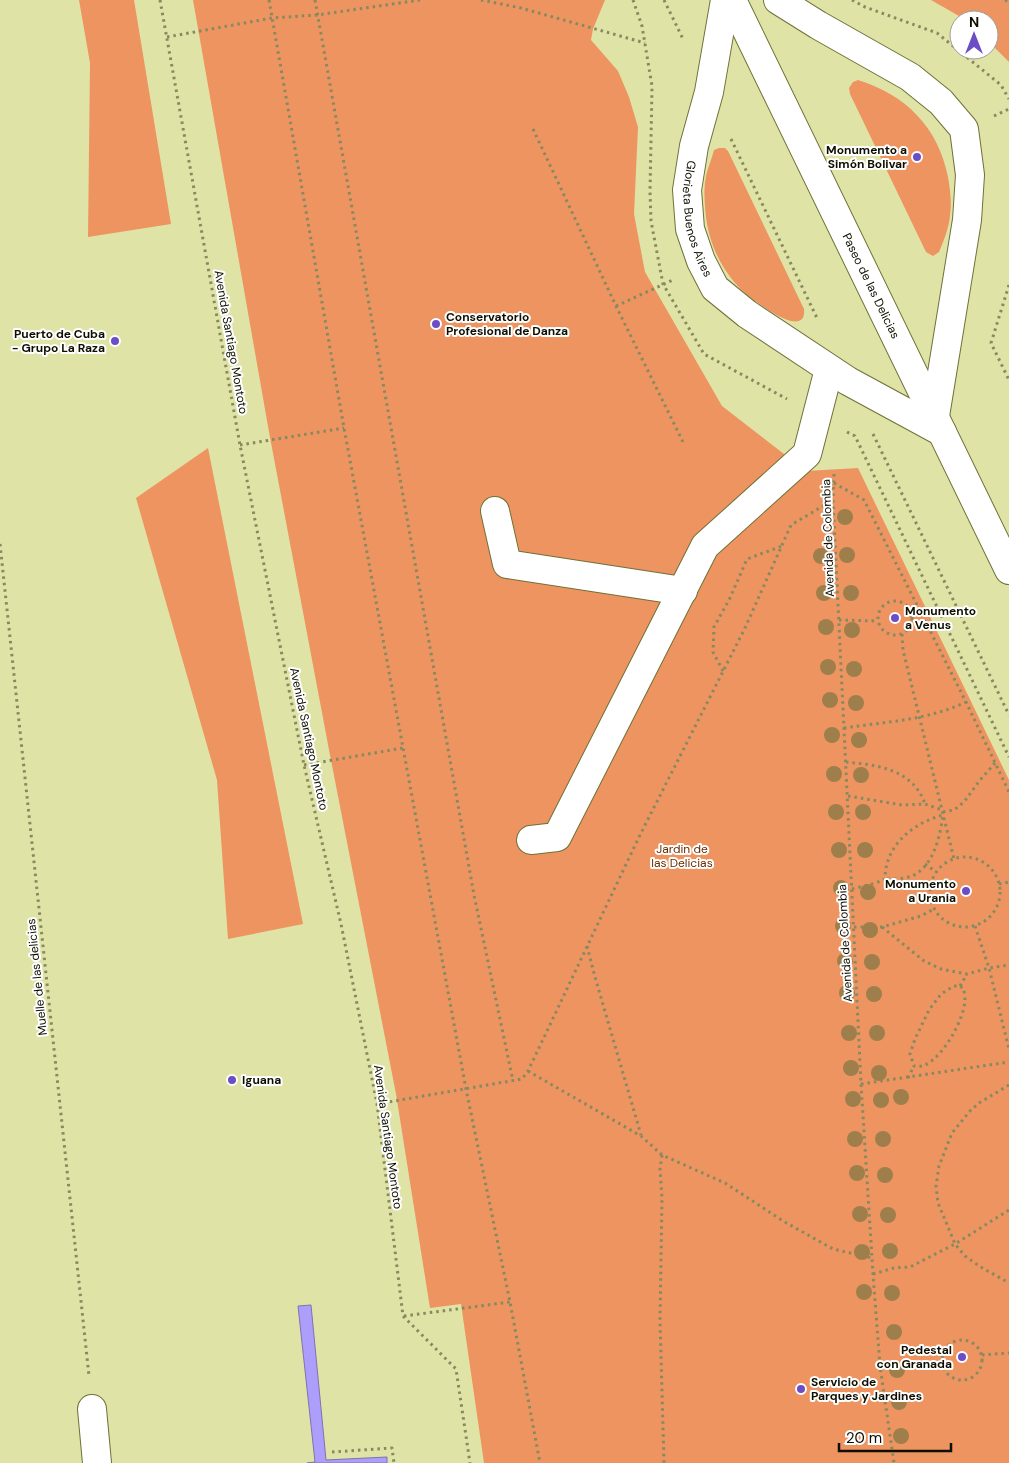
<svg xmlns="http://www.w3.org/2000/svg" width="1009" height="1463" font-family="'DM Sans',sans-serif">
  <style>
    .green { fill: #ee9460 }
    .water { fill: #ad9efc; stroke: #7e73b0 }
    .lines { fill: none; stroke-linecap: round; stroke-linejoin: round }
    .minor-casing { stroke: #6f7138; stroke-width: 30 }
    .major-casing { stroke: #6f7138; stroke-width: 30 }
    .path { stroke: #878960; stroke-width: 3; stroke-dasharray: 2.5 4; stroke-linecap: butt }
    .minor { stroke: #fff; stroke-width: 28 }
    .major { stroke: #fff; stroke-width: 28 }
    .tree { fill: #9e7f4b }
    .poi-dot { fill: #6b4dc6; stroke: #fff; stroke-width: 2 }
    .labels { text-anchor: middle; stroke-width: 4; stroke-linejoin: round; paint-order: stroke }
    .poi-label { font-size: 12px; font-weight: bold; fill: #0f0f00; stroke: #fff; text-anchor: end }
    .street-label { font-size: 12px; fill: #0f0f00; stroke: #fff }
    .park-label { font-size: 12px; fill: #682e01; stroke: #fff }
  </style>
  <rect width="100%" height="100%" fill="#e0e3a6"/>
  <g class="green">
    <polygon points="79,0 134,0 171,224 88,237 90,63"/>
    <polygon points="193,0 605,0 593,29 591,40 618,71 629,97 638,127 634,214 645,272 722,406 806,471 858,468 1009,780 1009,1463 484,1463 461,1304 430,1308 396,1094 330,755 269,432"/>
    <polygon points="931,0 1009,0 1009,62 989,42 989,20 966,20"/>
    <path d="M858,80C906,95 938,127 948,177C950,189 952,203 950,215C949,228 944,240 939,252L933,256L926,252L850,94L849,88L853,82Z"/>
    <path d="M719,148H725L728,151L804,309C805,319 801,323 791,321C780,318 770,311 761,305C726,283 707,246 705,206C704,195 704,183 707,172C709,165 712,158 714,150Z"/>
    <polygon points="208,448 303,924 228,939 217,780 136,498"/>
  </g>
  <polygon class="water" points="311,1305 326,1460 387,1457 387,1463 307,1463 315,1462 298,1306"/>
  <g class="lines">
    <defs>
      <g id="minor">
        <path id="s1" d="M725,0L709,92L694,146L687,190L690,229L701,261L715,288L747,314L848,381L942,432"/>
        <polyline points="778,0 818,25 910,77 941,102 964,129 970,175 967,220 935,416"/>
        <polyline points="495,511 507,564 683,591"/>
        <polyline points="531,840 557,837 705,546 807,454 829,369"/>
        <polyline points="92,1409 97,1463"/>
      </g>
      <g id="major">
        <path id="s2" d="M732,0L1009,570"/>
      </g>
    </defs>
    <use href="#minor" class="minor-casing"/>
    <use href="#major" class="major-casing"/>
    <g class="path">
      <polyline points="160,0 240,445 304,765 341,924 377,1104 403,1316 456,1369 470,1463"/>
      <polyline points="269,0 344,428 466,1089 510,1302 540,1463"/>
      <polyline points="315,0 474,895 513,1081"/>
      <polyline points="481,0 521,8 645,43"/>
      <polyline points="633,0 642,26 652,86 650,192 651,221 663,284 704,354 787,399"/>
      <polyline points="664,0 683,39"/>
      <polyline points="852,0 865,7 937,33 1001,85 1009,99"/>
      <polyline points="1005,0 1009,2"/>
      <polyline points="167,37 272,18 317,15 420,0"/>
      <polyline points="994,116 1009,109"/>
      <polyline points="533,129 616,306 684,444"/>
      <polyline points="731,139 817,318"/>
      <polyline points="1009,285 991,343 1009,380"/>
      <polyline points="616,306 673,280"/>
      <polyline points="847,432 855,436 1009,757"/>
      <polyline points="873,434 1009,715"/>
      <polyline points="240,445 344,428"/>
      <polyline points="834,474 833,500 861,1084 873,1274 880,1366 894,1463"/>
      <polyline points="834,483 864,500 966,702 1009,792"/>
      <polyline points="0,544 89,1376"/>
      <circle cx="895" cy="618" r="17"/>
      <polyline points="839,620 878,621"/>
      <polyline points="902,634 903,650 954,859"/>
      <polyline points="723,671 713,652 714,627 730,598 747,559 782,546"/>
      <path d="M844,728C884,722 929,720 966,702"/>
      <path d="M846,762C877,765 913,769 925,804"/>
      <polyline points="304,765 403,748"/>
      <polyline points="848,796 902,805 925,804 942,810"/>
      <polyline points="943,812 954,810 964,802 980,780 995,763"/>
      <circle cx="965" cy="892" r="35"/>
      <polyline points="925,864 936,872"/>
      <polyline points="999,884 1009,882"/>
      <path d="M852,889L876,883L885,879C885,845 913,823 943,815C940,836 934,866 912,876C904,879 893,879 885,879"/>
      <polyline points="975,926 989,968 1009,1049"/>
      <polyline points="854,927 882,927 921,916 934,909"/>
      <polyline points="882,927 924,961 941,969 967,974 989,968 1009,965"/>
      <polyline points="587,946 595,977 641,1135"/>
      <path d="M954,986H960L964,989C964,992 965,997 965,1000C964,1020 943,1057 925,1065C922,1067 918,1066 914,1066L910,1054L915,1039L929,1010L941,994Z"/>
      <polyline points="960,986 967,974"/>
      <polyline points="528,1071 641,1136 662,1155 725,1183 783,1221 833,1249 872,1258"/>
      <polyline points="908,1078 914,1066"/>
      <polyline points="861,1084 1009,1062"/>
      <polyline points="1009,1085 979,1103 970,1111 952,1133 939,1166 936,1186 938,1203 955,1244 965,1256 979,1266 1009,1283"/>
      <polyline points="377,1104 522,1079 528,1071 639,837 745,628 791,525 833,500"/>
      <polyline points="662,1155 660,1169 662,1198 660,1320 664,1463"/>
      <polyline points="873,1274 894,1268 910,1267 955,1244 1009,1210"/>
      <polyline points="404,1316 510,1302"/>
      <circle cx="962" cy="1360" r="20"/>
      <polyline points="982,1355 1009,1353"/>
      <polyline points="880,1366 942,1362"/>
      <polyline points="332,1452 392,1448 394,1463"/>
    </g>
    <use href="#minor" class="minor"/>
    <use href="#major" class="major"/>
  </g>
  <g class="tree">
    <circle cx="845" cy="517" r="8"/>
    <circle cx="847" cy="555" r="8"/>
    <circle cx="821" cy="556" r="8"/>
    <circle cx="824" cy="593" r="8"/>
    <circle cx="851" cy="593" r="8"/>
    <circle cx="826" cy="627" r="8"/>
    <circle cx="852" cy="630" r="8"/>
    <circle cx="828" cy="667" r="8"/>
    <circle cx="854" cy="669" r="8"/>
    <circle cx="830" cy="700" r="8"/>
    <circle cx="856" cy="703" r="8"/>
    <circle cx="832" cy="735" r="8"/>
    <circle cx="859" cy="740" r="8"/>
    <circle cx="834" cy="774" r="8"/>
    <circle cx="861" cy="775" r="8"/>
    <circle cx="836" cy="812" r="8"/>
    <circle cx="863" cy="812" r="8"/>
    <circle cx="839" cy="850" r="8"/>
    <circle cx="865" cy="850" r="8"/>
    <circle cx="841" cy="888" r="8"/>
    <circle cx="868" cy="892" r="8"/>
    <circle cx="843" cy="926" r="8"/>
    <circle cx="870" cy="930" r="8"/>
    <circle cx="845" cy="961" r="8"/>
    <circle cx="872" cy="962" r="8"/>
    <circle cx="847" cy="993" r="8"/>
    <circle cx="874" cy="994" r="8"/>
    <circle cx="849" cy="1033" r="8"/>
    <circle cx="877" cy="1033" r="8"/>
    <circle cx="851" cy="1068" r="8"/>
    <circle cx="879" cy="1073" r="8"/>
    <circle cx="901" cy="1097" r="8"/>
    <circle cx="853" cy="1099" r="8"/>
    <circle cx="881" cy="1100" r="8"/>
    <circle cx="855" cy="1139" r="8"/>
    <circle cx="883" cy="1139" r="8"/>
    <circle cx="857" cy="1173" r="8"/>
    <circle cx="885" cy="1175" r="8"/>
    <circle cx="860" cy="1214" r="8"/>
    <circle cx="888" cy="1215" r="8"/>
    <circle cx="890" cy="1251" r="8"/>
    <circle cx="862" cy="1252" r="8"/>
    <circle cx="864" cy="1292" r="8"/>
    <circle cx="892" cy="1293" r="8"/>
    <circle cx="894" cy="1332" r="8"/>
    <circle cx="897" cy="1370" r="8"/>
    <circle cx="899" cy="1402" r="8"/>
    <circle cx="901" cy="1436" r="8"/>
  </g>
  <g class="poi-dot">
    <circle cx="917" cy="157" r="5"/>
    <circle cx="436" cy="324" r="5"/>
    <circle cx="115" cy="341" r="5"/>
    <circle cx="895" cy="618" r="5"/>
    <circle cx="966" cy="891" r="5"/>
    <circle cx="232" cy="1080" r="5"/>
    <circle cx="962" cy="1357" r="5"/>
    <circle cx="801" cy="1389" r="5"/>
  </g>
  <g class="labels">
    <g class="poi-label">
      <text x="907" y="154">Monumento a<tspan x="907" dy="14">Simón Bolivar</tspan></text>
      <text x="446" y="321" text-anchor="start">Conservatorio<tspan x="446" dy="14">Profesional de Danza</tspan></text>
      <text x="105" y="338">Puerto de Cuba<tspan x="105" dy="14">- Grupo La Raza</tspan></text>
      <text x="905" y="615" text-anchor="start">Monumento<tspan x="905" dy="14">a Venus</tspan></text>
      <text x="956" y="888">Monumento<tspan x="956" dy="14">a Urania</tspan></text>
      <text x="242" y="1084" text-anchor="start">Iguana</text>
      <text x="952" y="1354">Pedestal<tspan x="952" dy="14">con Granada</tspan></text>
      <text x="811" y="1386" text-anchor="start">Servicio de<tspan x="811" dy="14">Parques y Jardines</tspan></text>
    </g>
    <g class="street-label">
      <text dy="4" stroke="none"><textPath href="#s1" startOffset="224">Glorieta Buenos Aires</textPath></text>
      <text dy="4" stroke="none"><textPath href="#s2" startOffset="318">Paseo de las Delicias</textPath></text>
      <text transform="translate(231 342) rotate(80)" y="4">Avenida Santiago Montoto</text>
      <text transform="translate(828 538) rotate(-92)" y="4">Avenida de Colombia</text>
      <text transform="translate(309 739) rotate(78)" y="4">Avenida Santiago Montoto</text>
      <text transform="translate(845 943) rotate(-93)" y="4">Avenida de Colombia</text>
      <text transform="translate(37 977) rotate(-96)" y="4">Muelle de las delicias</text>
      <text transform="translate(388 1137) rotate(82)" y="4">Avenida Santiago Montoto</text>
    </g>
    <g class="park-label">
      <text x="682" y="853">Jardin de<tspan x="682" dy="14">las Delicias</tspan></text>
    </g>
  </g>
  <g transform="translate(974 35)"><circle r="24" fill="#ffffff" stroke="#9f9f99"/>
  <path d="M0-4L9 19L0 12L-9 19Z" fill="#6b4dc6"/>
  <text y="-8" font-size="14" font-weight="bold" text-anchor="middle" fill="#0f0f00">N</text>
  </g>
  <path d="M839 1443v8h112v-8" fill="none" stroke="#0f0f00" stroke-width="2.5"/>
  <text x="846" y="1443" font-size="15" fill="#0f0f00" stroke="#ffffff" stroke-width="4" paint-order="stroke">20 m</text>
</svg>
